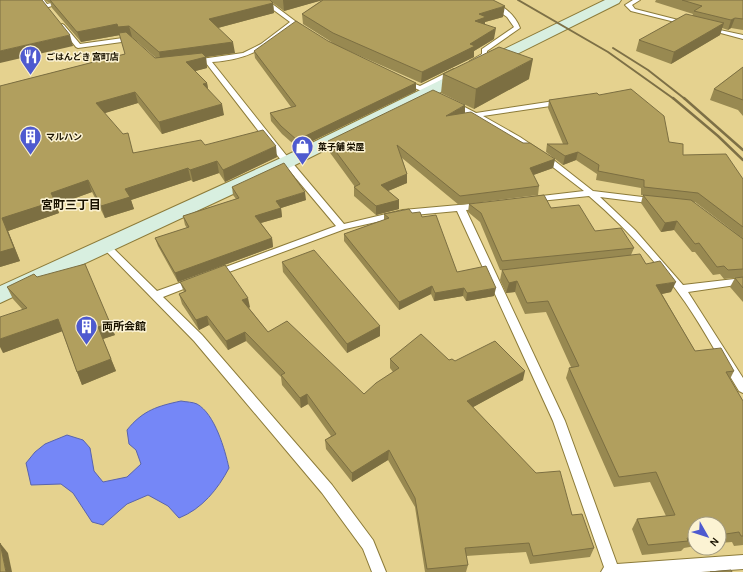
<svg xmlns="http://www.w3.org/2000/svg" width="743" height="572" font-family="'Alegreya Sans','Noto Sans JP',sans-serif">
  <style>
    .water { fill: #7587f7; stroke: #5964ad }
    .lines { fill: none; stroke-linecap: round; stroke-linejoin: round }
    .lane-casing { stroke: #8c7b39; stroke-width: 2 }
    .secondary-casing { stroke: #8c7b39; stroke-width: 2 }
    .lane { fill: #fff; fill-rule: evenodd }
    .secondary { fill: #d8efe0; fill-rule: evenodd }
    .rail-far1 { stroke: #7d7046; stroke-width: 2 }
    .rail { stroke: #7d7046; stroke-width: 2.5 }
    .wall { fill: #988951; fill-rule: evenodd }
    .shaded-wall { fill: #7c6f42 }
    .building { fill: #b19f5e; stroke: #7c6f42 }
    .labels { text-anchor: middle; stroke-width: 3; stroke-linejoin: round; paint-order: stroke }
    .far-poi-label { font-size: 9px; font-weight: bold; fill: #191200; stroke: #fcf3d3; text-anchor: start }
    .poi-label { font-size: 11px; font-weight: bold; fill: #191200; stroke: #fcf3d3; text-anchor: start }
    .neighbourhood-label { font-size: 12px; font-weight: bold; fill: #191200; stroke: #fcf3d3 }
  </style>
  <rect width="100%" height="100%" fill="#e5d28f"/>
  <path class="water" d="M181,401C186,402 193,402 197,404C215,414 225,450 229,468C218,489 202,509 179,518L168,506L148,495L127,504L103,525L92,522L73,493L61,484L31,485L26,463L35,452L45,444L67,435L83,440L90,448L94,471L103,482L127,477L141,464L136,450L129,444L127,430C143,410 158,406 181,401Z"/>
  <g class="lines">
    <defs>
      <g id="lane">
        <polygon points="38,0 44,0 47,4 63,0 73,0 45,8"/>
        <path d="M260,0H267L307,30L302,31L294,25C263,48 252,59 212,62L290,160L344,224L403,210L481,203L485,206L481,209L466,210L565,421L617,564L743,555V569L701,572H601L604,567L553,421L457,211L403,216L345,229L218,276H212L210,274L212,272L336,226L284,164L206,63L194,64L191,62L194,60L243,53L261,44L290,22Z"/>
        <path d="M483,0C498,0 515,14 520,28L487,51V56L473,63L470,61L482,54V49L514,27L507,17Z"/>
        <polygon points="633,0 640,0 632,5 635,9 690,23 687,25 631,11 625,5"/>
        <polygon points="62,24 64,25 80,44 130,37 136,41 133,43 129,41 78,48 76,47 59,26"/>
        <polygon points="706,27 743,35 743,39 706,29"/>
        <polygon points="454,69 456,70 456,72 426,89 437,93 438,95 434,97 400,81 403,79 420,86"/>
        <path d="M561,100H564V104L483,116L520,137L551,158L593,191L659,199L660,201L659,203L656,204L600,197L635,230L683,285L743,278V284L688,292L743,378V393L739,391C721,362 705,331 685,302C658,263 625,227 589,196L530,202L529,200L533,197L584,191L545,161L515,141L448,104L455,102L476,113Z"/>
        <polygon points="107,244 110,245 157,291 191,279 199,279 200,281 199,283 163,297 202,335 332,485 373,540 386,572 372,572 363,549 322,493 194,341 104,249 102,247 104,245"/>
      </g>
      <polygon id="secondary" points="605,0 621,0 619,3 293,166 0,303 0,286 281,158"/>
    </defs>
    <use href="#lane" class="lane-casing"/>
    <use href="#secondary" class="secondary-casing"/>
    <use href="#lane" class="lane"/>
    <use href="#secondary" class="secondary"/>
    <g class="rail-far1">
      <polyline points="518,0 608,52 674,99"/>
      <polyline points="613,48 648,70 685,99"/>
    </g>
    <g class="rail">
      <polyline points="673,98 718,136 743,160"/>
      <polyline points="684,98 743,150"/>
    </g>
  </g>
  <g class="wall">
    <path d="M45,0H493L503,17L485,22V24L494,39L474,51V57L421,83L340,47L416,83V91L298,148L282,134L271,121L270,113L291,107L255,58L254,51L328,41L333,43L303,24L302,14L322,0L284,11L273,3L274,13L218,28L235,53L206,57L207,68L195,71L207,83L208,89L224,115L162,134L138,103L104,113L134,153L205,145L277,157L225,182L219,173L193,182L191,180L131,200L134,209L105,218L92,192L56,205L59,213L8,231L20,261L0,267V86L125,54L120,35L81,42L52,8L50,2H48ZM131,37H132L156,58H155Z"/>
    <polygon points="656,0 743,0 743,30 731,28 728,30 722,28 720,35 671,64 636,51 639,40 692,16 693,14 655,2"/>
    <polygon points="743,67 743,116 738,110 710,100 714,89"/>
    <polygon points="443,74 529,79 474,109 441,93"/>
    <path d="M599,95L669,142L683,155L743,179V277L724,279L720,274L713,275L695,252H692L674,230L661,232L641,203L643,195H641V188L596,180L597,174L576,160L563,165L546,152L547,144H563L548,108L549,100ZM693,202H695L741,237Z"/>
    <polygon points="465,113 555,159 553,168 533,175 539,186 538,195 459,205 402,158 407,174 407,183 388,191 399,200 399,209 376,215 354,196 354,187 355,187 328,150 328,141"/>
    <polygon points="232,187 306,200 281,208 282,217 261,223 272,238 273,247 178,282 158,246 155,238 187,228 185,225 183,216 236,199 233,195"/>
    <polygon points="469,204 551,208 595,231 634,248 631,255 646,264 671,292 662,294 695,351 734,371 730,379 743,401 743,545 734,546 732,542 719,543 719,524 695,524 695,546 684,548 681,551 642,555 632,529 637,519 666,516 650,482 614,487 566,378 569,368 571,367 546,312 525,314 515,292 506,293 500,280 502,270 500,270 480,222 468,212"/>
    <polygon points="412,213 422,217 457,272 494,296 466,301 463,296 434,301 431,294 399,310 344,241 344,234 384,220 384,214"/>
    <polygon points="282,262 380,336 347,353 283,272"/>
    <polygon points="37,277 115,335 103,339 116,371 82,385 77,372 62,331 3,353 22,309 13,299 7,287"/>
    <polygon points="743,277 743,302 730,287 735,278"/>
    <polygon points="180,282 250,307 249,308 268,332 364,394 393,372 390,368 390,359 449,360 455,361 523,380 473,407 572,515 594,548 590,557 530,564 526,552 466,556 468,565 466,572 425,572 415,507 388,460 352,482 326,449 325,440 331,436 308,404 301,408 282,385 281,377 246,341 228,350 209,325 199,330 182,304 179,294 184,292"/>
  </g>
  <g class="shaded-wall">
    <polygon points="283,0 323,0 284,11"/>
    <polygon points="273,3 274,13 210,30 209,19"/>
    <polygon points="505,6 503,17 485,22 485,28 475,21 479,14"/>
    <polygon points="735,18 731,28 728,30 731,20"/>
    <polygon points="724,23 720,35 671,64 674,52"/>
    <polygon points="117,24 129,26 132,37 121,38 120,35 81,42 77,32"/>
    <polygon points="496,28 494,39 474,51 474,57 421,83 422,72"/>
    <polygon points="70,35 73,46 0,63 0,51"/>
    <polygon points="233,42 235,53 206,57 207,68 188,73 161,63 159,52"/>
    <polygon points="533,59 529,79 474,109 476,89"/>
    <polygon points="207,83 209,94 203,84"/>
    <polygon points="416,83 416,91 298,148 297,140"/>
    <polygon points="135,92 138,103 99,115 96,103"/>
    <polygon points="222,104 224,115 162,134 159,122"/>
    <polygon points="465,105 465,114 446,116"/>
    <polygon points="276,146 277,157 225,182 223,170"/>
    <polygon points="578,152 576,160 563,165 565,156"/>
    <polygon points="555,159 553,168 528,177 530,168"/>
    <polygon points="217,161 219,173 193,182 190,170"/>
    <polygon points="188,168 191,180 131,200 134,209 105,218 101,206 125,189"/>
    <polygon points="407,174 407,183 381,194 381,185"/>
    <polygon points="88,180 92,192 56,205 59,213 8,231 20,261 0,267 0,252 2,218 51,193"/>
    <polygon points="305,192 306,200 281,208 282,217 257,224 255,216 276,201"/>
    <polygon points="399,200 399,209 376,215 376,206"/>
    <polygon points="677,221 674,230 661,232 665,223"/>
    <polygon points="272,238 273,247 178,282 175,273"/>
    <polygon points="517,281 515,292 506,293 509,283"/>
    <polygon points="676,282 671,292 652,296 656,285"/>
    <polygon points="432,286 431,294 399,310 399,302"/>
    <polygon points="464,288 463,296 434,301 435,293"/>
    <polygon points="496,288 494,296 466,301 467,293"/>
    <polygon points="248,298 250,307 244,310 242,300"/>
    <polygon points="207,316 209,325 199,330 196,320"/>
    <polygon points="58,319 63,331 3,353 0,347 0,339"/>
    <polygon points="110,323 115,335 103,339 98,327"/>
    <polygon points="380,326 380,336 347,353 347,344"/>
    <polygon points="245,332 246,341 228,350 226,341"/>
    <polygon points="111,359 116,371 82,385 77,372"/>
    <polygon points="525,371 523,380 466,411 467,401"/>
    <polygon points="307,394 308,404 301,408 300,398"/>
    <polygon points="389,450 388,460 352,482 352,473"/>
    <polygon points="0,543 8,553 12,572 6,572"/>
  </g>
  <g class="building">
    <polygon points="0,0 42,0 70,35 0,51"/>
    <polygon points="50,0 270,0 273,3 209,19 233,42 159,52 129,26 118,27 117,24 77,32"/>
    <polygon points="323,0 493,0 505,6 479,14 486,17 475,21 496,28 470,44 475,46 422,72 333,33 302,14"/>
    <polygon points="682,0 743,0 743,19 735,18 731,20 694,11 702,6"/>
    <polygon points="686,14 724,23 674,52 639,40"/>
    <polygon points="296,21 328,41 416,83 297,140 281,126 270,113 296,106 254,51"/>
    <polygon points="126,32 155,58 202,53 206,57 186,62 207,83 203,84 222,104 159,122 135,92 96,103 123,134 128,133 133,153 201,140 205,145 263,130 276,146 223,170 217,161 190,170 188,168 125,189 130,197 101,206 88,180 51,193 55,201 2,218 14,248 0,252 0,86 125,54 119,33"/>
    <polygon points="499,47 533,59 476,89 443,74"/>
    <polygon points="743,67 743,100 714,89"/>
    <polygon points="631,89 664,116 669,142 683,144 683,155 726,154 743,179 743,227 698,193 644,187 644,180 598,171 599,165 578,152 565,156 547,144 568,144 549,100 597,93 599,95"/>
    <polygon points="433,90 465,105 446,116 471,112 523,143 530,143 555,159 530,168 539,186 460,196 397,145 407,174 381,185 399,200 376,206 354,187 360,184 328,141"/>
    <polygon points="284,163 305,192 276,201 281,208 255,216 272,238 175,273 155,238 189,227 183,216 239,198 232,187"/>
    <polygon points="544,195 551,208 579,205 595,231 621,228 634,248 502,261 481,213 469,204"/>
    <polygon points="643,195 691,200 743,239 743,269 728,270 724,266 717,267 699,243 695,244 677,221 665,223"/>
    <polygon points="409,209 412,213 420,212 422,217 436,215 457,272 486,266 496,288 467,293 464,288 435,293 432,286 399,302 344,234 389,218 384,214"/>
    <polygon points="314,250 380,326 347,344 282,262"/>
    <polygon points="640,254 646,264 660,261 676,282 656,285 695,351 721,348 734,371 726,372 743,401 743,536 741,536 739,532 719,535 719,524 695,524 695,537 687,538 688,541 648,545 637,519 675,515 656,472 619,477 569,368 579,366 548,301 527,303 517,281 509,283 502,270"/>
    <polygon points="85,264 110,323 98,327 111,359 77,372 58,319 0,339 0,317 27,308 7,287 34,274 37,277"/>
    <polygon points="225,265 248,298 242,300 268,332 287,321 364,394 376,383 399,368 390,359 421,334 449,360 452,359 455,361 495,341 525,371 467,401 536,473 560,471 572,515 582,514 594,548 533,556 529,543 465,548 468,565 427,569 415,498 389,450 352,473 325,440 336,434 307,394 300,398 281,375 285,373 245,332 226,341 207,316 196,320 179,294 186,291 180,282"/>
    <polygon points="743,277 743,288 735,278"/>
    <polygon points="0,543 6,572 0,572"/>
    <polygon points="731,570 732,572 710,572"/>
  </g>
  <defs>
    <symbol id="restaurant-pin" viewBox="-11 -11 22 30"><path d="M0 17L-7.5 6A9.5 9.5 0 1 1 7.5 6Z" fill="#4e5acf" stroke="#fcf3d3"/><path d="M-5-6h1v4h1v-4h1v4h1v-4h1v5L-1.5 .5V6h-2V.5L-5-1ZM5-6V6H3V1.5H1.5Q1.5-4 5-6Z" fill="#fff"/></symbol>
    <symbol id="building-pin" viewBox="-11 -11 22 30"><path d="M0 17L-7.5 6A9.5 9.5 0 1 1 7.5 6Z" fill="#4e5acf" stroke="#fcf3d3"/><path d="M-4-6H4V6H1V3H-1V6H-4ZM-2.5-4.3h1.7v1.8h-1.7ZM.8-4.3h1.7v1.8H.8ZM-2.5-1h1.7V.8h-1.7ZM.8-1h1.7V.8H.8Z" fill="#fff"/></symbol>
    <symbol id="shop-pin" viewBox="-11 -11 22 30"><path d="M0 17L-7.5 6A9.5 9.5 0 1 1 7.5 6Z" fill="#4e5acf" stroke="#fcf3d3"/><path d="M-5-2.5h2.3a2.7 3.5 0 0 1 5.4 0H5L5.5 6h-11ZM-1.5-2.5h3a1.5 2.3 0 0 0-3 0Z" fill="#fff"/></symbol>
  </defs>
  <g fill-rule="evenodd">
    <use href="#restaurant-pin" x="18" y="44" width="25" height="34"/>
    <use href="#building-pin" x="18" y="124" width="25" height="34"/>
    <use href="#shop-pin" x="290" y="134" width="25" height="34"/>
    <use href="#building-pin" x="74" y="314" width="25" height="34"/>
  </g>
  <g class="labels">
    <g class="far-poi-label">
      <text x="46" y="60">ごはんどき 宮町店</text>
      <text x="46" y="140">マルハン</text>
      <text x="318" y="150">菓子舗 栄屋</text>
    </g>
    <g class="poi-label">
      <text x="102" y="330">両所会館</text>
    </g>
    <g class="neighbourhood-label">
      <text x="71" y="209">宮町三丁目</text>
    </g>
  </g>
  <g transform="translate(707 536) rotate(129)"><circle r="19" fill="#fcf3d3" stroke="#a1997f"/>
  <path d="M0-3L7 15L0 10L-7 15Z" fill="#4e5acf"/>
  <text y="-6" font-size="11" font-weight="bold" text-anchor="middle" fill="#191200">N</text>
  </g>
</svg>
